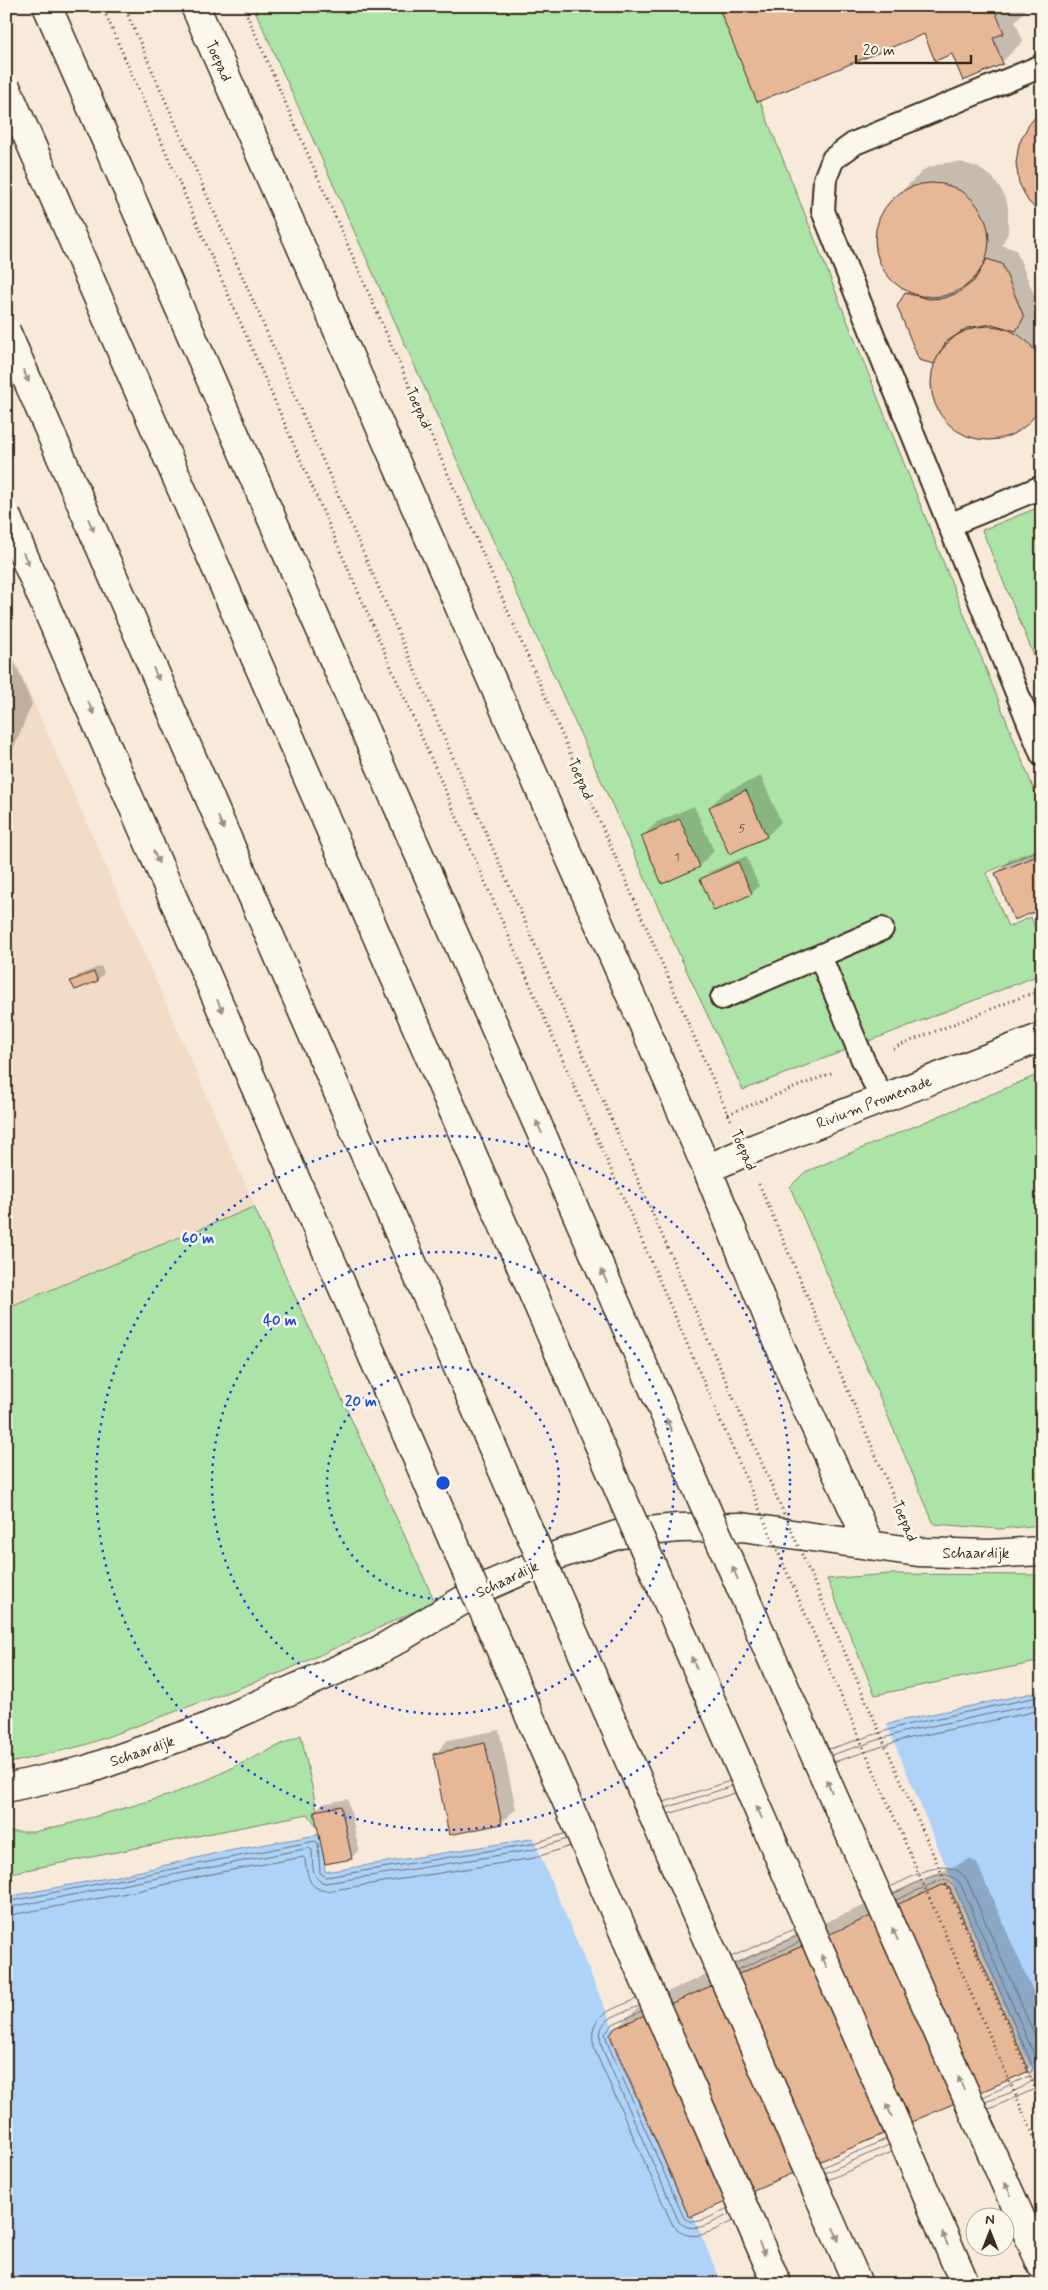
<svg xmlns="http://www.w3.org/2000/svg" width="1048" height="2290" font-family="Mynerve,sans-serif">
  <style>
    .built { fill: #f2dbc7 }
    .green { fill: #ace3a7; stroke: #748662 }
    .water { fill: #afd3f8; stroke: #818fa1; fill-rule: evenodd }
    .pier { fill: #f7eadb; fill-rule: evenodd }
    .shadow { fill: #0003; fill-rule: evenodd }
    .lines { fill: none; stroke-linecap: round; stroke-linejoin: round }
    .shore { stroke: #696e75; stroke-width: 1 }
    .building { fill: #e7b898; stroke: #3b2a1e }
    .lane-casing { stroke: #3b2a1e; stroke-width: 26 }
    .street-casing { stroke: #3b2a1e; stroke-width: 31 }
    .secondary-casing { stroke: #3b2a1e; stroke-width: 31 }
    .highway-casing { stroke: #3b2a1e; stroke-width: 31 }
    .path { stroke: #3b2a1e; stroke-width: 3; stroke-dasharray: 1 4; stroke-linecap: butt }
    .lane { stroke: #fbf7ec; stroke-width: 22 }
    .street { stroke: #fbf7ec; stroke-width: 28 }
    .secondary { stroke: #fbf7ec; stroke-width: 28 }
    .highway { stroke: #fbf7ec; stroke-width: 28 }
    .highway-bridge-casing { stroke: #3b2a1e; stroke-width: 31; stroke-linecap: butt }
    .path-bridge { stroke: #3b2a1e; stroke-width: 3; stroke-dasharray: 1 4; stroke-linecap: butt }
    .highway-bridge { stroke: #fbf7ec; stroke-width: 28 }
    .oneway { fill: #9b9085 }
    .ring { fill: none; stroke: #1d4ed8; stroke-width: 2.5; stroke-dasharray: 2.5 5 }
    .labels { text-anchor: middle; stroke-width: 5; stroke-linejoin: round; paint-order: stroke }
    .number-label { font-size: 12px; fill: #664e3c }
    .street-label { font-size: 15px; fill: #3b2a1e; stroke: #fbf7ec }
    .centre { fill: #1d4ed8; stroke: #fbf7ec; stroke-width: 2.5 }
    .ring-label { font-size: 15px; text-anchor: middle; font-weight: bold; fill: #1d4ed8; stroke: #fbf7ec; stroke-width: 5; stroke-linejoin: round; paint-order: stroke }
  </style>
  <rect width="100%" height="100%" fill="#f7eadb"/>
  <filter id="ink" filterUnits="userSpaceOnUse"><feTurbulence type="fractalNoise" baseFrequency=".02" numOctaves="2"/><feDisplacementMap in="SourceGraphic" scale="10" xChannelSelector="R" yChannelSelector="G"/><feConvolveMatrix kernelMatrix="1 2 1 2 8 2 1 2 1" color-interpolation-filters="sRGB"/></filter>
  <g filter="url(#ink)">
    <polygon class="built" points="6,639 267,1234 6,1377"/>
    <g class="green">
      <polygon points="253,6 722,6 1042,810 1042,849 986,873 1008,927 1031,917 1042,945 1042,974 743,1090 689,976"/>
      <polygon points="1042,506 1042,675 982,530"/>
      <polygon points="1042,1073 1042,1525 1000,1529 934,1524 790,1187 805,1172"/>
      <polygon points="254,1207 435,1602 285,1671 85,1745 6,1764 6,1308"/>
      <polygon points="888,1574 1042,1575 1042,1661 875,1695 827,1579"/>
      <polygon points="301,1735 322,1834 308,1814 6,1874 6,1832 34,1832 72,1823 170,1795 209,1779"/>
    </g>
    <path class="water" d="M1042,1691V2284H6V1897L128,1874L217,1853L322,1834L325,1872L530,1839L899,1721ZM616,2028L695,2217L688,2215L613,2045L610,2035ZM976,2218H1006V2248H976Z"/>
    <path class="pier" d="M886,1723L1042,2095V2284H722L532,1836ZM976,2218H1006V2248H976Z"/>
    <g class="shadow">
      <polygon points="719,6 1023,6 1025,11 1015,21 1023,41 1002,62 953,53 925,32"/>
      <path d="M960,162L977,167L992,177L1002,191L1008,206V233L1002,245L1016,250L1037,302L1033,310L1042,315V410L1018,432L1000,439H982L965,435L950,425L940,411L934,395L933,378L938,358L933,363L906,293L909,290L899,286L886,273L878,256L875,237L879,219L889,203L925,169L943,163ZM985,266L982,273L976,276V275ZM963,331L952,341H951L955,335Z"/>
      <polygon points="6,641 32,704 6,766"/>
      <polygon points="761,776 781,822 767,836 730,852 710,807 725,792"/>
      <polygon points="694,806 714,851 699,866 643,836 657,822"/>
      <polygon points="1042,847 1042,908 996,874 1010,859"/>
      <polygon points="746,856 759,886 752,893 715,909 702,879 709,872"/>
      <polygon points="101,966 104,973 97,980 72,982 79,975"/>
      <polygon points="499,1730 516,1809 501,1823 434,1755 448,1740"/>
      <polygon points="348,1799 359,1850 352,1857 315,1811 322,1804"/>
      <polygon points="970,1859 977,1863 1042,2012 1042,2055 1026,2071 616,2029 644,2002"/>
    </g>
    <g class="lines">
      <g class="shore">
        <polyline points="829,1749 901,1726 1042,1696"/>
        <polyline points="831,1755 903,1732 1042,1703"/>
        <polyline points="834,1762 905,1739 1042,1710"/>
        <polyline points="664,1802 730,1781"/>
        <polyline points="666,1808 732,1786"/>
        <polyline points="669,1814 735,1793"/>
        <path d="M890,1887C914,1877 950,1851 968,1882L1042,2052"/>
        <path d="M893,1894C913,1886 946,1861 961,1885L1039,2066C1040,2086 1002,2095 986,2102"/>
        <polyline points="896,1900 941,1880 949,1881 955,1888 1033,2067 1029,2076 983,2097"/>
        <polyline points="6,1902 315,1841 318,1843 320,1873 326,1877 531,1844 564,1834"/>
        <path d="M6,1908L309,1848L312,1850C313,1863 310,1880 326,1883L532,1850L567,1839"/>
        <path d="M6,1916L132,1892L221,1872L303,1857L305,1859C307,1874 308,1889 327,1891L534,1858L570,1846"/>
        <polyline points="731,1957 794,1929"/>
        <polyline points="734,1964 797,1936"/>
        <polyline points="737,1970 800,1942"/>
        <path d="M636,1999C609,2011 583,2016 596,2053L673,2226C691,2246 713,2230 733,2221"/>
        <path d="M639,2006C616,2016 592,2018 603,2050L679,2222C694,2236 714,2221 730,2214"/>
        <path d="M642,2011L613,2024L605,2034L609,2047L684,2218C696,2228 715,2214 728,2208"/>
        <polyline points="989,2109 1035,2089 1042,2083"/>
        <polyline points="823,2167 886,2139"/>
        <polyline points="825,2173 889,2145"/>
        <polyline points="828,2180 892,2152"/>
      </g>
    </g>
    <g class="building">
      <polygon points="718,6 993,6 1004,33 993,38 1003,64 963,81 952,54 935,61 924,34 757,102"/>
      <polygon points="1041,110 1042,110 1042,216 1028,201 1019,183 1016,163 1019,144 1028,126"/>
      <circle cx="932" cy="240" r="57"/>
      <polygon points="987,259 1002,264 1024,317 1016,331 992,324 967,328 946,342 934,364 919,360 897,306 905,293 929,299 944,298 958,293 974,281"/>
      <circle cx="988" cy="383" r="57"/>
      <polygon points="746,790 767,837 729,854 709,807"/>
      <polygon points="680,819 700,867 662,884 641,836"/>
      <polygon points="1042,854 1042,909 1014,920 995,873"/>
      <polygon points="738,862 752,894 714,911 700,879"/>
      <polygon points="94,972 98,981 75,990 70,981"/>
      <polygon points="485,1743 502,1824 449,1835 433,1754"/>
      <polygon points="341,1806 352,1859 325,1864 314,1811"/>
      <polygon points="942,1885 947,1886 950,1889 1028,2068 1027,2072 691,2217 688,2215 610,2035 615,2028"/>
    </g>
    <g class="lines">
      <defs>
        <g id="lane">
          <polyline points="1042,66 855,143 833,159 825,179 823,211 1042,755"/>
          <polyline points="949,525 1042,487"/>
          <polyline points="820,956 863,1060 882,1098"/>
          <polyline points="722,998 882,929"/>
        </g>
        <g id="street">
          <polyline points="707,1169 796,1385 870,1545"/>
          <polyline points="6,1788 86,1770 203,1729 373,1654 485,1587 558,1555 620,1534 678,1528 742,1527 918,1552 989,1554 1042,1551"/>
        </g>
        <polyline id="secondary" points="195,6 707,1169 745,1152 1042,1037"/>
        <g id="highway">
          <polyline points="754,1618 1042,2266"/>
          <polyline points="909,2154 965,2284"/>
          <polyline points="816,2189 858,2284"/>
          <polyline points="747,2215 777,2284"/>
        </g>
      </defs>
      <use href="#lane" class="lane-casing"/>
      <use href="#street" class="street-casing"/>
      <use href="#secondary" class="secondary-casing"/>
      <use href="#highway" class="highway-casing"/>
      <g class="path">
        <polyline points="243,6 731,1121"/>
        <polyline points="893,1048 1042,989"/>
        <polyline points="728,1114 834,1072"/>
        <polyline points="759,1184 902,1516"/>
        <polyline points="1023,2112 1042,2155"/>
      </g>
      <use href="#lane" class="lane"/>
      <use href="#street" class="street"/>
      <use href="#secondary" class="secondary"/>
      <use href="#highway" class="highway"/>
      <defs>
        <g id="highway-bridge">
          <polyline points="47,6 754,1618"/>
          <polyline points="6,87 909,2154"/>
          <polyline points="6,331 816,2189"/>
          <polyline points="6,515 747,2215"/>
        </g>
      </defs>
      <use href="#highway-bridge" class="highway-bridge-casing"/>
      <g class="path-bridge">
        <polyline points="102,6 1023,2112"/>
        <polyline points="124,6 1042,2103"/>
      </g>
      <use href="#highway-bridge" class="highway-bridge"/>
    </g>
    <defs><path id="oneway-solid" d="M-6-.8H1V-3.2L6.5 0L1 3.2V.8H-6Z" transform="scale(1.25)"/></defs>
    <g class="oneway">
      <use href="#oneway-solid" transform="translate(26 376) rotate(66)"/>
      <use href="#oneway-solid" transform="translate(91 525) rotate(66)"/>
      <use href="#oneway-solid" transform="translate(26 559) rotate(66)"/>
      <use href="#oneway-solid" transform="translate(156 674) rotate(66)"/>
      <use href="#oneway-solid" transform="translate(91 708) rotate(66)"/>
      <use href="#oneway-solid" transform="translate(221 823) rotate(66)"/>
      <use href="#oneway-solid" transform="translate(156 857) rotate(66)"/>
      <use href="#oneway-solid" transform="translate(220 1006) rotate(66)"/>
      <use href="#oneway-solid" transform="translate(539 1127) rotate(-114)"/>
      <use href="#oneway-solid" transform="translate(604 1276) rotate(-114)"/>
      <use href="#oneway-solid" transform="translate(669 1425) rotate(-114)"/>
      <use href="#oneway-solid" transform="translate(735 1573) rotate(-114)"/>
      <use href="#oneway-solid" transform="translate(694 1663) rotate(-114)"/>
      <use href="#oneway-solid" transform="translate(829 1786) rotate(-114)"/>
      <use href="#oneway-solid" transform="translate(759 1812) rotate(-114)"/>
      <use href="#oneway-solid" transform="translate(895 1934) rotate(-114)"/>
      <use href="#oneway-solid" transform="translate(824 1961) rotate(-114)"/>
      <use href="#oneway-solid" transform="translate(961 2083) rotate(-114)"/>
      <use href="#oneway-solid" transform="translate(889 2110) rotate(-114)"/>
      <use href="#oneway-solid" transform="translate(1008 2189) rotate(-114)"/>
      <use href="#oneway-solid" transform="translate(836 2234) rotate(66)"/>
      <use href="#oneway-solid" transform="translate(945 2239) rotate(-113)"/>
      <use href="#oneway-solid" transform="translate(762 2249) rotate(66)"/>
    </g>
  </g>
  <g class="ring">
    <circle cx="443" cy="1483" r="116"/>
    <circle cx="443" cy="1483" r="231"/>
    <circle cx="443" cy="1483" r="347"/>
  </g>
  <g class="labels">
    <g class="number-label">
      <text x="742" y="832">5</text>
      <text x="677" y="861">1</text>
    </g>
    <g class="street-label">
      <text transform="translate(219 61) rotate(66)" y="5">Toepad</text>
      <text transform="translate(419 408) rotate(66)" y="5">Toepad</text>
      <text transform="translate(581 779) rotate(66)" y="5">Toepad</text>
      <text transform="translate(874 1102) rotate(-21)" y="5">Rivium Promenade</text>
      <text transform="translate(744 1150) rotate(66)" y="5">Toepad</text>
      <text transform="translate(905 1521) rotate(67)" y="5">Toepad</text>
      <text x="976" y="1558">Schaardijk</text>
      <text transform="translate(507 1579) rotate(-25)" y="5">Schaardijk</text>
      <text transform="translate(142 1751) rotate(-19)" y="5">Schaardijk</text>
    </g>
  </g>
  <circle cx="443" cy="1483" r="8" class="centre"/>
  <g class="ring-label">
    <text x="198" y="1243">60 m</text>
    <text x="280" y="1325">40 m</text>
    <text x="361" y="1406">20 m</text>
  </g>
  <rect width="1048" height="2290" fill="none" stroke="#fbf7ec" stroke-width="25"/>
  <rect x="12" y="12" width="1023" height="2265" fill="none" stroke="#3b2a1e" stroke-width="2" filter="url(#ink)"/>
  <g transform="translate(990 2232)"><circle r="24" fill="#fbf7ec" stroke="#aea59a"/>
  <path d="M0-4L9 19L0 12L-9 19Z" fill="#3b2a1e"/>
  <text y="-8" font-size="14" font-weight="bold" text-anchor="middle" fill="#3b2a1e">N</text>
  </g>
  <path d="M856 55v8h115v-8" fill="none" stroke="#3b2a1e" stroke-width="2.5"/>
  <text x="863" y="55" font-size="15" fill="#3b2a1e" stroke="#fbf7ec" stroke-width="4" paint-order="stroke">20 m</text>
</svg>
